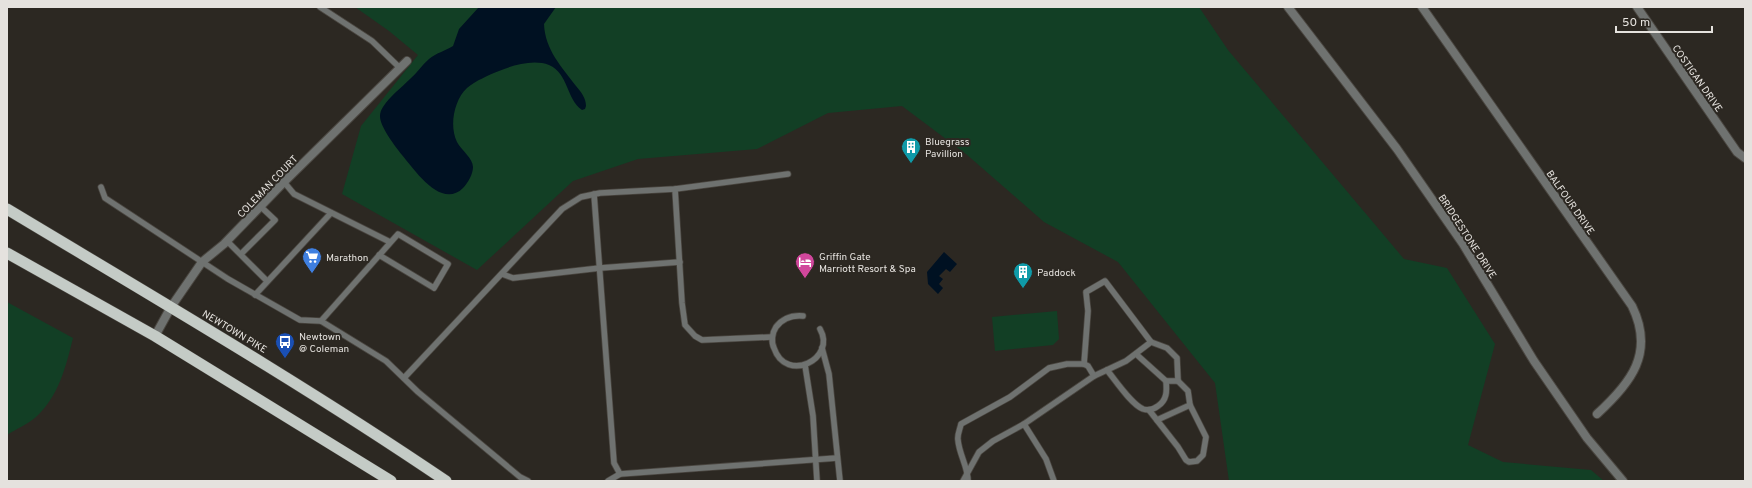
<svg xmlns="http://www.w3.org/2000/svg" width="1752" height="488" font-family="Overpass,sans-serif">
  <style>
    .green { fill: #123f25 }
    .water { fill: #012 }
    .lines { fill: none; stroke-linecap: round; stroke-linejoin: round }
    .service-casing { stroke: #4a4640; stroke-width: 7 }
    .minor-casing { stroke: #4a4640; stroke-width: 10 }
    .trunk-casing { stroke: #4a4640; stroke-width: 12 }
    .service { stroke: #6f7270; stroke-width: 5.5 }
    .minor { stroke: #6f7270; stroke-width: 8 }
    .trunk { stroke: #c4cbc6; stroke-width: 11 }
    .labels { text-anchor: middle; stroke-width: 4; stroke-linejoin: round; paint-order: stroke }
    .street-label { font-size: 10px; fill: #e5e2de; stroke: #2c2822 }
    .poi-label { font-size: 10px; fill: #e5e2de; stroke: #2c2822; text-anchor: start }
  </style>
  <rect width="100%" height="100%" fill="#2c2822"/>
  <g class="green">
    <polygon points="355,7 1199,7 1228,50 1404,259 1447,268 1495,344 1468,445 1503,462 1591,470 1604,481 1229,481 1215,383 1118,262 1044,222 966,154 902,106 828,113 757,149 638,159 573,181 477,270 342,194 361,126 418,55 389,31"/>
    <path d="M7,302L73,338C66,366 59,396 36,417C28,424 16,429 7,435Z"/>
    <polygon points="1057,311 1059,339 1053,345 995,351 992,317"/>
  </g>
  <g class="water">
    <path d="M479,7H556L544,24C545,50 562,67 576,86C581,92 586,98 586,106L585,109L582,110C566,99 569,74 549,65C534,59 513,65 499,71C489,75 475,81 467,88C454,100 449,126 457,142C461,150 473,158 473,167C473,174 468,183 463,188C441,210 414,169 402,155C395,146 380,127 380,116C380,113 381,110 383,107C390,96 401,88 410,79C417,73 422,65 429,59C436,53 445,51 453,46L459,29Z"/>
    <polygon points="944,252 957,264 950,272 946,269 939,276 943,279 939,284 943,288 938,294 928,284 927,272"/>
  </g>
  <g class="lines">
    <defs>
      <g id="service">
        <polyline points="320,7 372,41 400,68"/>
        <polyline points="284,182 294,194 390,242"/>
        <polyline points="101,187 105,198 228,279 300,320 321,321 386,361 418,392 520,477 528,481"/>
        <polyline points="675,189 682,303 685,325 695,336 702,340 772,337"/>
        <polyline points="594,194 614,463 620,474"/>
        <polyline points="227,241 267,281"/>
        <polyline points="241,254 275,220 260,206"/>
        <polyline points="502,274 513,278 600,268 680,262"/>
        <polyline points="255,295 331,213"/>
        <path d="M803,316C792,315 783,318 776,327C772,333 771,342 774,348C786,384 837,359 820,329"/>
        <polyline points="321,321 398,234 448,264 434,288 379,255"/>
        <polyline points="1151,342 1167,348 1177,358 1178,381"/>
        <polyline points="822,348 829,374 840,481"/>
        <polyline points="1084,364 1088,311 1086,292 1105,281 1151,342 1126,361 1094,376"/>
        <polyline points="805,365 813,416 817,481"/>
        <path d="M1107,370C1116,381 1131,404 1143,409C1149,411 1154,409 1158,406C1167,400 1167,391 1166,381L1136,354"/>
        <polyline points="404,378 562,209 581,197 600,193 675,189 788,174"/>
        <polyline points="1149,410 1178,447 1186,460 1189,462 1197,461 1203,455 1206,437 1190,405 1188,391 1178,381 1166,381"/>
        <polyline points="1157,420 1190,405"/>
        <polyline points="608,481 620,474 837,458"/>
        <polyline points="963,481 979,452 993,441 1024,424 1046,459 1054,481"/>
        <path d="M968,481C968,467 959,454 958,440C957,435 960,429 961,424L1010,397L1049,368L1067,364H1084L1088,366L1094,376L1024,424"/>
      </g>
      <g id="minor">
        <polyline points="1288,7 1397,149 1463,244 1534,361 1587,438 1623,481"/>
        <path d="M1422,7L1632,306C1655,353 1631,383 1597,414"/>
        <polyline points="1637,7 1737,152 1745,158"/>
        <polyline points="155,336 171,307 202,262 224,244 284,182 407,61"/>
      </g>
      <g id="trunk">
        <path d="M7,209C155,298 303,384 446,481"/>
        <polyline points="7,253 155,336 391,481"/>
      </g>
    </defs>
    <use href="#service" class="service-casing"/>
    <use href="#minor" class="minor-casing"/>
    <use href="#trunk" class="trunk-casing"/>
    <use href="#service" class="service"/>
    <use href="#minor" class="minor"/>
    <use href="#trunk" class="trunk"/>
  </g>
  <defs>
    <symbol id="building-pin" viewBox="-11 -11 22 30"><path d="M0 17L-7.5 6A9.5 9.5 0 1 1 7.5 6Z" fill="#0f9aa8" stroke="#2c2822"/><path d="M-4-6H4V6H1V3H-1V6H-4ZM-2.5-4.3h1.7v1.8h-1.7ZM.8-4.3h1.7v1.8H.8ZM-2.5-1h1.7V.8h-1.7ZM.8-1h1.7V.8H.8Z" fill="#fff"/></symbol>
    <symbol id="supermarket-pin" viewBox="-11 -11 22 30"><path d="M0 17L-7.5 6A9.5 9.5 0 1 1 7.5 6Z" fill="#3f7fe0" stroke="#2c2822"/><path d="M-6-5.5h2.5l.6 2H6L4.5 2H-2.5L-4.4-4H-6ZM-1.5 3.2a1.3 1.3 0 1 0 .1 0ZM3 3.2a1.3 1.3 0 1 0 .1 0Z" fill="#fff"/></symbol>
    <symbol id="hotel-pin" viewBox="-11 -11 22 30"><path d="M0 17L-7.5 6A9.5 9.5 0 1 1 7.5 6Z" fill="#d1479c" stroke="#2c2822"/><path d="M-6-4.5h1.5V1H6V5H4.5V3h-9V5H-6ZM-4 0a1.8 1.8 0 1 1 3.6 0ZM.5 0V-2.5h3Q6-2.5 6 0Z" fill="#fff"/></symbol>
    <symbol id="bus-pin" viewBox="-11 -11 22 30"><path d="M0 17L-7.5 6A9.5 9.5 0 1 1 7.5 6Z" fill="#1a4fb4" stroke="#2c2822"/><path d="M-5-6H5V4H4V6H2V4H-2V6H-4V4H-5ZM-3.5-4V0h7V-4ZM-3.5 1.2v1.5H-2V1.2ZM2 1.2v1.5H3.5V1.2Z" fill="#fff"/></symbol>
  </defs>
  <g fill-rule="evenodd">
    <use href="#building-pin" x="900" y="136" width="22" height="30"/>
    <use href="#supermarket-pin" x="301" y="246" width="22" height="30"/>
    <use href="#hotel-pin" x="794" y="251" width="22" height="30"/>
    <use href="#building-pin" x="1012" y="261" width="22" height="30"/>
    <use href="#bus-pin" x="274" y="331" width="22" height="30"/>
  </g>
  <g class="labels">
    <g class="street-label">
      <text transform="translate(1698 78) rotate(55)" y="4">COSTIGAN DRIVE</text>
      <text transform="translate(267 186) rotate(-46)" y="4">COLEMAN COURT</text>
      <text transform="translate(1571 202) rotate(55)" y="4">BALFOUR DRIVE</text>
      <text transform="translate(1468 236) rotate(57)" y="4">BRIDGESTONE DRIVE</text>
      <text transform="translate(235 331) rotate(31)" y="4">NEWTOWN PIKE</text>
    </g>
    <g class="poi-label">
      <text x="925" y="145">Bluegrass<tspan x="925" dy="12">Pavillion</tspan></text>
      <text x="819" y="260">Griffin Gate<tspan x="819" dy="12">Marriott Resort &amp; Spa</tspan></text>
      <text x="326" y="261">Marathon</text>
      <text x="1037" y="276">Paddock</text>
      <text x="299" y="340">Newtown<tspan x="299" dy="12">@ Coleman</tspan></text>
    </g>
  </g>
  <rect width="1752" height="488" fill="none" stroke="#e5e2de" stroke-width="16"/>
  <path d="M1616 26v6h96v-6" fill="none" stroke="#e5e2de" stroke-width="2"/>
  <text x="1622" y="26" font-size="12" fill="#e5e2de" stroke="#2c2822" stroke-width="3" paint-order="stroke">50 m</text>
</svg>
